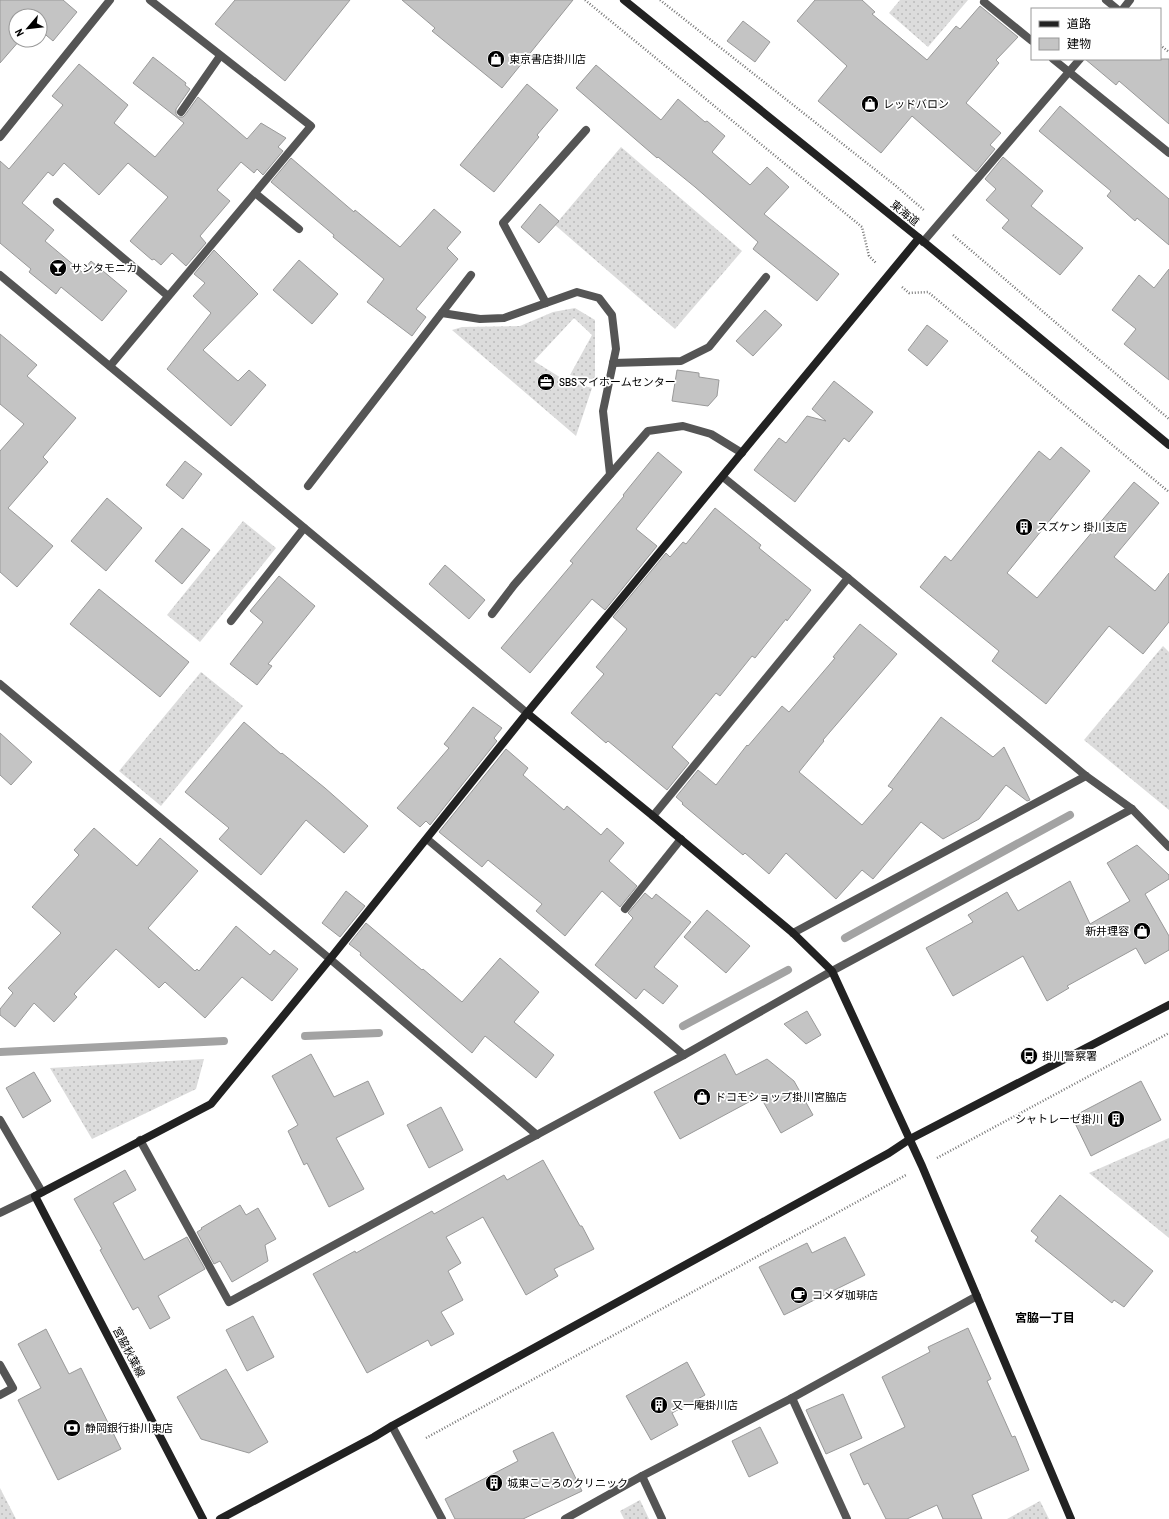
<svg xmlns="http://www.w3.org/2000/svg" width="1169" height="1519" font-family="'Archivo Narrow','Noto Sans JP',sans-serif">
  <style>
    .grass { fill: url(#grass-dots) }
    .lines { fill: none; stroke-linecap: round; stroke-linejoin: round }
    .stream { stroke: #a3a3a3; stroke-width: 8 }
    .building { fill: #c4c4c4; stroke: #999 }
    .path { stroke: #777; stroke-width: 2.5; stroke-dasharray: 1 2; stroke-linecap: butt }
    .lane { stroke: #555; stroke-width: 8 }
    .street { stroke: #555; stroke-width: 8 }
    .secondary { stroke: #222; stroke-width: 8 }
    .labels { text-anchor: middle; stroke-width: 3.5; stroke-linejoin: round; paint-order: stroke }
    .poi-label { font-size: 11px; fill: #000; stroke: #fff; text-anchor: start }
    .street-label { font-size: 11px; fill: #000; stroke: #fff }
    .neighbourhood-label { font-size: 12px; font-weight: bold; fill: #000; stroke: #fff }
  </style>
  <defs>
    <pattern id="grass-dots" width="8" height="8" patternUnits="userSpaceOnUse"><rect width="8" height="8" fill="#dcdcdc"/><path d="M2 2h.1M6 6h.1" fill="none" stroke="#bbb" stroke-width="1.8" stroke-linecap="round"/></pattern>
  </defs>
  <rect width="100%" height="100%" fill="#fff"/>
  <g class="grass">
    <polygon points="900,0 968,0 928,47 889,13"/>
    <polygon points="621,147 742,251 675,329 555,225"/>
    <polygon points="575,308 595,320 595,380 570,375 592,335 574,318 534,361 566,381 592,388 576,436 452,330 462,327 520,326 553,312"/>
    <polygon points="243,521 276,548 200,642 167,615"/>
    <polygon points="1163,646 1169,652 1169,810 1084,740"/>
    <polygon points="201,672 243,706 161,806 119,771"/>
    <polygon points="204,1059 196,1089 92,1139 50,1068"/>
    <polygon points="1169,1138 1169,1238 1089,1173"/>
    <polygon points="0,1488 16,1519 0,1519"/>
    <polygon points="640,1500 649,1519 624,1519 620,1511"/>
    <polygon points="1040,1501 1049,1519 1007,1519"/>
  </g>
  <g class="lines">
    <g class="stream">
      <polyline points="845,938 1070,815"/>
      <polyline points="683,1026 788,970"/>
      <polyline points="305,1036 379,1033"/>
      <polyline points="0,1052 224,1041"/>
    </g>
  </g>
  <g class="building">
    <polygon points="0,0 63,0 77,12 53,41 40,30 40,16 16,16 16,40 20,40 0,63"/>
    <polygon points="235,0 350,0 285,81 215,24"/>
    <polygon points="402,0 573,0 502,88 432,31 435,28"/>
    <polygon points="815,0 862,0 875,12 872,14 927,60 956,26 960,29 980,6 1018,37 996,60 999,63 966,103 1001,133 990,145 995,149 976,172 912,116 881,153 818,101 847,66 797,21"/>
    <polygon points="743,21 770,42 755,62 727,41"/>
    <polygon points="153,57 186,83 185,85 190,89 176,109 176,114 178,117 183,117 185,115 198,97 247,139 261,123 286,138 278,147 283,151 263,175 257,169 254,173 241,162 217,190 230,201 200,236 206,243 186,266 172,253 161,265 154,259 152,260 130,241 168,197 128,163 99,195 64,163 53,176 48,172 22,203 54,230 45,241 82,272 91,261 127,291 102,321 61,287 56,294 29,272 31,269 0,243 0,161 9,169 63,105 52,96 79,64 128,105 114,123 155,157 184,123 133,83"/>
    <polygon points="1085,59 1169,59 1169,124 1119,81 1116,85"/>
    <polygon points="596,65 661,120 678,99 705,122 707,121 725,136 712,152 750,185 767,167 789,187 764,214 839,274 817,301 753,249 758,242 695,187 658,157 657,158 576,88"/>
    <polygon points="527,84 558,110 537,135 539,137 494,192 460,165"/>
    <polygon points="1060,106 1169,199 1169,245 1137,218 1135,221 1107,196 1111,191 1039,131"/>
    <polygon points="1003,157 1043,191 1031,206 1083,248 1060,275 1002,228 1009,220 986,200 996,189 985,179"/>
    <polygon points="291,158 354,212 355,210 400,247 434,209 461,232 447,248 458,259 416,309 426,317 412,336 367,302 384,279 333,237 334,235 271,182"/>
    <polygon points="540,204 559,221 539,243 521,227"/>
    <polygon points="214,250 258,294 203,350 238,381 249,370 266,385 231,426 167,369 211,313 193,296 205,283 194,274"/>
    <polygon points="299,260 338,294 312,324 273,290"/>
    <polygon points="1169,269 1169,380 1124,344 1136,329 1112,310 1139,275 1154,288"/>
    <polygon points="765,310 782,325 753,356 736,341"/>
    <polygon points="927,325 948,341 927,366 908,350"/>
    <polygon points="0,334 37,365 27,376 76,418 43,457 48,462 8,508 53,546 17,587 0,572 0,451 24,424 0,404"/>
    <polygon points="677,370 699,373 699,377 719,380 717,396 708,406 672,401"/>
    <polygon points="834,381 873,412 849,442 844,438 795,502 754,470 779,438 786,443 807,416 826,421 812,409"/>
    <polygon points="1061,447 1090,471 1007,573 1037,598 1134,482 1159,503 1114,557 1155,591 1169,573 1169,622 1143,654 1109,626 1046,704 992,661 999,651 920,587 945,556 951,561 1039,451 1050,460"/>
    <polygon points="658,452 682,472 636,529 657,546 605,610 592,599 530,673 501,648 573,563 570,561 624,496 623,495"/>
    <polygon points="185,461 202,474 183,499 166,485"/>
    <polygon points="107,498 142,528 106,571 71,541"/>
    <polygon points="715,508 761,545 759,548 811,590 787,621 786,619 755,658 752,656 720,696 716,693 672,747 689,763 667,790 608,741 606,743 571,713 604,674 596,667 627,629 613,617 666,553 670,557 683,542 686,544"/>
    <polygon points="182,528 210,550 182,584 155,561"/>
    <polygon points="445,565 485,600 469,619 429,584"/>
    <polygon points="279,576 315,606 268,664 272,666 257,685 230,664 263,622 250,611"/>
    <polygon points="99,589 189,662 160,697 70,624"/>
    <polygon points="860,624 897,654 823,740 824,741 799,772 862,825 893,789 888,786 941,717 993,757 1004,747 1030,800 1027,801 1006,785 979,819 943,839 921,822 873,879 862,870 836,899 786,853 769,874 745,853 743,855 682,804 683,803 676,797 698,770 716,785 747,745 748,746 782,706 789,712 835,658 833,657"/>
    <polygon points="473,707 502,728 494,738 497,741 430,825 426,821 420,827 397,808 449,748 444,744"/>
    <polygon points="244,722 281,754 282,753 325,788 368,826 344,853 306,820 261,875 219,839 229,828 185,792"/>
    <polygon points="0,733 32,762 11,785 0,775"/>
    <polygon points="506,749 528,768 523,775 564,810 567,806 601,835 607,828 624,843 609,861 637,886 620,907 602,891 565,936 536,911 542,904 488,860 482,867 439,832"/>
    <polygon points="94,828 137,866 160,838 198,871 148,928 195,971 197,969 199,971 236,926 270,955 274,950 298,969 272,1001 242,977 205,1018 165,982 159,988 116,949 74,994 77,997 54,1022 34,1003 15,1027 0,1015 0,1009 13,993 8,988 61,933 32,907 79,855 74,850"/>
    <polygon points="1137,845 1169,875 1169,879 1145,894 1169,936 1169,950 1145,964 1136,948 1067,986 1069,988 1047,1001 1023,956 953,996 926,948 973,922 968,915 1007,892 1018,911 1070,881 1090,924 1130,901 1107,863"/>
    <polygon points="346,891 365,906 340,937 322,923"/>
    <polygon points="645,893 652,899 656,894 691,922 654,967 678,986 663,1004 644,989 636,999 595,965 633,918 628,913"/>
    <polygon points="707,910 750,946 726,973 684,937"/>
    <polygon points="366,923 422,970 423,969 462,1002 500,958 539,992 514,1022 554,1055 536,1078 485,1036 472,1053 360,955 361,953 349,944"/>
    <polygon points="807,1011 821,1035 806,1044 784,1024"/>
    <polygon points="311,1054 334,1097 368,1081 384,1114 336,1138 364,1189 329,1207 307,1163 304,1165 288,1131 298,1125 272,1076"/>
    <polygon points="725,1054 736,1075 767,1059 794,1081 813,1115 781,1133 760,1096 680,1139 654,1092"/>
    <polygon points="34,1072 51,1101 23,1118 6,1088"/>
    <polygon points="1141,1081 1161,1120 1091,1156 1072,1117"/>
    <polygon points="441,1107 463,1150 429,1168 407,1125"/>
    <polygon points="543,1160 580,1226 582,1226 594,1249 554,1269 558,1276 526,1295 483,1217 446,1237 461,1263 448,1271 463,1300 441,1312 454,1334 431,1346 428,1340 367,1373 313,1274 355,1251 356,1253 432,1211 434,1214 504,1175 507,1180"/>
    <polygon points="125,1170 136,1190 113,1203 144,1260 187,1237 205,1269 158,1296 170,1318 150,1329 138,1307 133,1310 100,1250 102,1249 74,1199"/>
    <polygon points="1060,1195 1153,1271 1124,1307 1114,1300 1112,1303 1035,1241 1038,1237 1031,1231"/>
    <polygon points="240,1205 246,1215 258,1208 276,1239 265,1245 268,1261 232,1282 220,1261 214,1264 197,1232 202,1229 201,1228"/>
    <polygon points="845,1237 865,1275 784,1315 759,1267 807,1243 812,1253"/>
    <polygon points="253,1316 274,1357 247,1371 226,1330"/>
    <polygon points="968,1328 991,1379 987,1381 1012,1437 1015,1436 1029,1470 972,1495 982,1519 943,1519 937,1505 907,1519 886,1519 868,1483 864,1485 850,1454 905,1427 882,1377 930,1352 928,1347"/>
    <polygon points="46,1329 69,1374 81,1368 121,1449 58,1480 18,1400 41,1388 18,1344"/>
    <polygon points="687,1362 705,1395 672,1413 678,1425 651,1440 626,1396"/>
    <polygon points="226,1369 268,1442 249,1453 201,1439 177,1397"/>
    <polygon points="843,1394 862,1438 826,1454 806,1410"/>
    <polygon points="760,1427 778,1463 749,1477 732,1441"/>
    <polygon points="553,1432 582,1491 523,1519 455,1519 445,1499 518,1461 513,1451"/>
  </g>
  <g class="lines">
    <g class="path">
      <polyline points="585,0 862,227 869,256 876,263"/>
      <polyline points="660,0 896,186 925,211"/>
      <polyline points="1160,45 1169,52"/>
      <polyline points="953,235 1169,419"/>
      <polyline points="902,287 909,293 928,292 1169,492"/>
      <polyline points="937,1158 1169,1033"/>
      <polyline points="426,1438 906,1175"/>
    </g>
    <g class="lane">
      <polyline points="181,112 220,56"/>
      <polyline points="255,193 299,229"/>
      <polyline points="57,202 168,296"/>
      <polyline points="546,303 503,223 586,130"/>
      <polyline points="442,313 480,319 504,318 577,292 599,298 612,315 616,349 603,411 610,474"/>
      <polyline points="613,363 681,361 709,347 766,277"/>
      <polyline points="308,486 471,275"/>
      <polyline points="492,614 514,585 648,431 683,426 711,434 742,453"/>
      <polyline points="231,621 304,528"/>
      <polyline points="625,909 681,839"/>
    </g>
    <g class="street">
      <polyline points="1106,0 1117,9"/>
      <polyline points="984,2 1032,41"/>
      <polyline points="1123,9 1130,0"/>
      <polyline points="1053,59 1169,153"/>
      <polyline points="0,137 110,0"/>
      <polyline points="923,242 1080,59"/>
      <polyline points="0,275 527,713"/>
      <polyline points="110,366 311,126 150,0"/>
      <polyline points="723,477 848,578 1086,776 1132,809 1169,847"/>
      <polyline points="0,684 330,959 537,1135"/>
      <polyline points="653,816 848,578"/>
      <polyline points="427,839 684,1055"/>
      <polyline points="793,933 1086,776"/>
      <polyline points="0,1120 42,1192"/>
      <polyline points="140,1140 229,1302 684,1055 832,971 1132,809"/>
      <polyline points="0,1213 35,1196"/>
      <polyline points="0,1365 13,1388 0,1395"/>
      <polyline points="792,1398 847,1519"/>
      <polyline points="392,1426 442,1519"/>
      <polyline points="642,1476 662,1519"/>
      <polyline points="565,1519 642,1476 792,1398 977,1296"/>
    </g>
    <g class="secondary">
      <polyline points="624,0 919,238 1169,445"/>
      <polyline points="527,713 653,816 793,933 832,971 922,1166 1071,1519"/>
      <polyline points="203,1519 35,1196 211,1104 330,959 527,713 919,238"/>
      <polyline points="220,1519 374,1437 392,1426 889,1153 910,1139 1169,1005"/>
    </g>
  </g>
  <defs>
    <symbol id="shop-disc" viewBox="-11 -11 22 22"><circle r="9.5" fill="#000" stroke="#fff"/><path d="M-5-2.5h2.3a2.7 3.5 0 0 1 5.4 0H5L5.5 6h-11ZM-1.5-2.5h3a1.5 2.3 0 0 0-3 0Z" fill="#fff"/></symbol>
    <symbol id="bar-disc" viewBox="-11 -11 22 22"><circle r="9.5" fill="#000" stroke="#fff"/><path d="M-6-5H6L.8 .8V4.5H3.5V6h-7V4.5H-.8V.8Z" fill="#fff"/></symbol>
    <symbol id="office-disc" viewBox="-11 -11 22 22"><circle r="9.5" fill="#000" stroke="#fff"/><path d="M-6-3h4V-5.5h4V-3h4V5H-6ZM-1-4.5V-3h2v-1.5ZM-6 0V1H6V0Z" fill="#fff"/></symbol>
    <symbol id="building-disc" viewBox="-11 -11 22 22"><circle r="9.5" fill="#000" stroke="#fff"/><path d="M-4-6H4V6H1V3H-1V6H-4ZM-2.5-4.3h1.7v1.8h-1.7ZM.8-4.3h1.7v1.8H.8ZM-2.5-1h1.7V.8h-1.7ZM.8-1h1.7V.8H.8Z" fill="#fff"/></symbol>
    <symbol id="bus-disc" viewBox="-11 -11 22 22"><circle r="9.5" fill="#000" stroke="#fff"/><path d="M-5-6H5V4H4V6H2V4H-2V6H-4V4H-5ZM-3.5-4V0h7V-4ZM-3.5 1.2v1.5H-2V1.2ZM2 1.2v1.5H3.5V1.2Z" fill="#fff"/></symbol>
    <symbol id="cafe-disc" viewBox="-11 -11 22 22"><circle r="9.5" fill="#000" stroke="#fff"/><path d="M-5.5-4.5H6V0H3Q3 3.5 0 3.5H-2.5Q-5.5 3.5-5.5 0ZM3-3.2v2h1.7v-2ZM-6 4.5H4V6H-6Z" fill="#fff"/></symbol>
    <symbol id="bank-disc" viewBox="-11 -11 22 22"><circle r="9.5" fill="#000" stroke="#fff"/><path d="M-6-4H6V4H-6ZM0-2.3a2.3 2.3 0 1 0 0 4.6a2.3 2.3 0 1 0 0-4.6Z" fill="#fff"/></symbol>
  </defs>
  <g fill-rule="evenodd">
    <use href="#shop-disc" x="486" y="49" width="20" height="20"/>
    <use href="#shop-disc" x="860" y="94" width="20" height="20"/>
    <use href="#bar-disc" x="48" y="258" width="20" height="20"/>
    <use href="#office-disc" x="536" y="372" width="20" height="20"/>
    <use href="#building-disc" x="1014" y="517" width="20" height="20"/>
    <use href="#shop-disc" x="1132" y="921" width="20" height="20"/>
    <use href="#bus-disc" x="1019" y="1046" width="20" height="20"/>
    <use href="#shop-disc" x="692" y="1087" width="20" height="20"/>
    <use href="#building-disc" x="1106" y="1109" width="20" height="20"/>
    <use href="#cafe-disc" x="789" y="1285" width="20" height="20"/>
    <use href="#building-disc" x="649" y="1395" width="20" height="20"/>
    <use href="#bank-disc" x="62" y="1418" width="20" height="20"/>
    <use href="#building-disc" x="484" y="1473" width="20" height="20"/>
  </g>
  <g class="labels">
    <g class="poi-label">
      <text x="509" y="63">東京書店掛川店</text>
      <text x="883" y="108">レッドバロン</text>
      <text x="71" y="272">サンタモニカ</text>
      <text x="559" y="386">SBSマイホームセンター</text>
      <text x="1037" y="531">スズケン 掛川支店</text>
      <text x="1129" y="935" text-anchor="end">新井理容</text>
      <text x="1042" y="1060">掛川警察署</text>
      <text x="715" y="1101">ドコモショップ掛川宮脇店</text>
      <text x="1103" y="1123" text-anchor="end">シャトレーゼ掛川</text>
      <text x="812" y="1299">コメダ珈琲店</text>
      <text x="672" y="1409">又一庵掛川店</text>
      <text x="85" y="1432">静岡銀行掛川東店</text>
      <text x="507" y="1487">城東こころのクリニック</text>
    </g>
    <g class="street-label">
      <text transform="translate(905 213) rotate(39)" y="4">東海道</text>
      <text transform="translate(129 1352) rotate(62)" y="4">宮脇秋葉線</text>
    </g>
    <g class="neighbourhood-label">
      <text x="1045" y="1322">宮脇一丁目</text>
    </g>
  </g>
  <rect x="1031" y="8" width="130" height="52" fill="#ffffff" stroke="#999999"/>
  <rect x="1039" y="21" width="20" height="6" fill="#222222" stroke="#999999"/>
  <text x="1067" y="28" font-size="12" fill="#000000">道路</text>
  <rect x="1039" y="38" width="20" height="12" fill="#c4c4c4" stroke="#999999"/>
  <text x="1067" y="48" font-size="12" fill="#000000">建物</text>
  <g transform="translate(28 28) rotate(242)"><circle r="19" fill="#ffffff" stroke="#999999"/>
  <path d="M0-3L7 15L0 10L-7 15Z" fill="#000000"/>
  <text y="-6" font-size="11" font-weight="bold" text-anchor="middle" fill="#000000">N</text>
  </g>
</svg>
